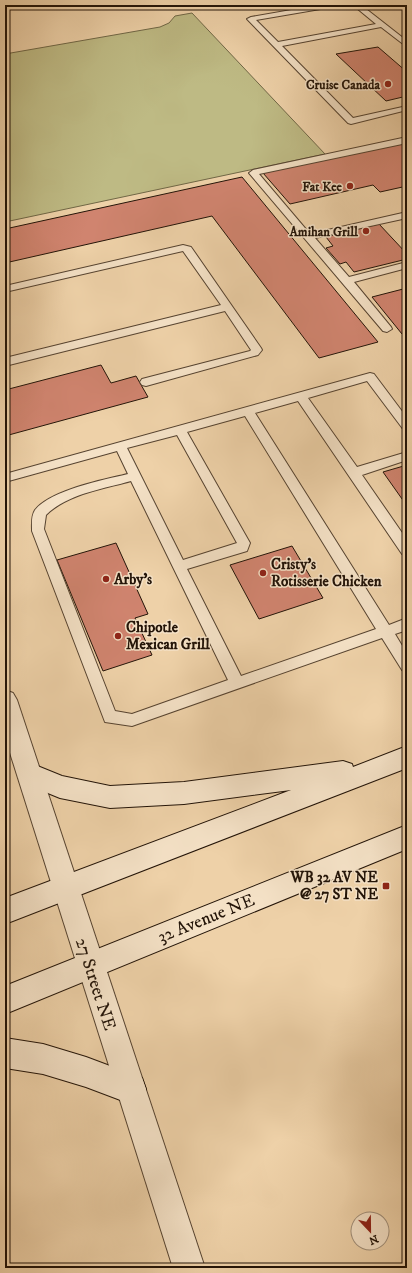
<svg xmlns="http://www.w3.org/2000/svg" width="412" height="1273" font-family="'IM FELL DW Pica',serif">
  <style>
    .green { fill: #beba84; stroke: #706746 }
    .building { fill: #d0846f; stroke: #231408 }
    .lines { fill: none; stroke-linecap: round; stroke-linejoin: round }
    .lane-casing { stroke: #564330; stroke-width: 2 }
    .street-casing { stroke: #564330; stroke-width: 2 }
    .secondary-casing { stroke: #231408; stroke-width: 2 }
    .lane { fill: #f4e1c6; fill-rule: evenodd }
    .street { fill: #f4e1c6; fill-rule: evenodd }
    .secondary { fill: #f4e1c6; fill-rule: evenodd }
    .poi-dot { fill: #8f2418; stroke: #f4e1c6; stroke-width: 1.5 }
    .labels { text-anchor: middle; stroke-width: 3; stroke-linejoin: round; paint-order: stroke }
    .far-poi-label { font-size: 13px; font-weight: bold; fill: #231408; stroke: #f4e1c6; text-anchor: end }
    .poi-label { font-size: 15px; font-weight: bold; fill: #231408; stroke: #f4e1c6; text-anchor: start }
    .near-street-label { font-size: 18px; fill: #231408; stroke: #f4e1c6 }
  </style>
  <rect width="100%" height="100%" fill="#eed1a8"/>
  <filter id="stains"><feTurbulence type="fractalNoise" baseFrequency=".005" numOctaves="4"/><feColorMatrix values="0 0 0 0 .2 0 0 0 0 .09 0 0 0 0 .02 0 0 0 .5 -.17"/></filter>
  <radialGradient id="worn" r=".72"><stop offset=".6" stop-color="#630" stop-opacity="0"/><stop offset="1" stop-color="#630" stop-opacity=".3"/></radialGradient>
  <polygon class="green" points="192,13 325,154 5,222 5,54 160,27 169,23 175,16"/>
  <g class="building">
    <polygon points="378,47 407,72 407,96 386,101 336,54"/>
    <polygon points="407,142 407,186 380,192 373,185 290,204 263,173"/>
    <polygon points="242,177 378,342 319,358 212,216 5,263 5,229"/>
    <polygon points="379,224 407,254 407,259 354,272 346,262 340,264 326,248 333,246 326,237"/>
    <polygon points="407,288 407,332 402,334 372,297"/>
    <polygon points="101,365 111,383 136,376 148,397 5,436 5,390"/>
    <polygon points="407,465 407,506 383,472"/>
    <polygon points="116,543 148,614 135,618 152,655 103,671 57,560"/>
    <polygon points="292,546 323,598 259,619 230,565"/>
  </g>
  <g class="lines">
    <defs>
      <g id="lane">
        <polygon points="320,5 336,5 332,7 256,20 278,42 376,24 353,5 361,5 407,41 407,47 381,27 282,46 353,118 407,106 407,110 351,124 348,123 247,19 251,17"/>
        <polygon points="407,137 407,143 259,174 310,234 407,212 407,218 315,238 349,277 407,262 407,268 354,282 391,327 392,329 387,332 383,331 249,173 253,170"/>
        <polygon points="183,245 191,247 261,348 262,350 258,355 146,386 142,385 140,382 142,379 250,351 251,350 225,311 5,366 5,358 221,305 183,251 5,292 5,286"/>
        <path d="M370,373L374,374L407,418V430L403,429L367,381L308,398L357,467L407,452V460L362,475L407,540V555L402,554L298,401L255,413L389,625L407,618V630L395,634L407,654V672L402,670L382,638L132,726L105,722L32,531C32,524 31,516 35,510C51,490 103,480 128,474L117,451L5,482V474ZM245,416L376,629L241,676L187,569L247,551L250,543L187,432ZM177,435L237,543L183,560L127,448ZM131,481L228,680L132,714L115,711L44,529L46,515C67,494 103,489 131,481Z"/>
      </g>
      <polygon id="street" points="5,690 13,693 17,700 205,1268 173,1268 5,737"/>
      <g id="secondary">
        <polygon points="407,746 407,768 5,924 5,898 291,790 184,804 110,808 60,798 21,782 18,774 21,766 30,763 62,776 110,786 184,782 343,761 352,764 353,767"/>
        <polygon points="407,825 407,849 5,1014 5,986"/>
        <polygon points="5,1038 43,1044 86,1057 142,1078 146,1089 142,1100 131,1104 86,1087 43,1074 5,1068"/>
      </g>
    </defs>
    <use href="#lane" class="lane-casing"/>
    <use href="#street" class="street-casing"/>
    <use href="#secondary" class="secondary-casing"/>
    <use href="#lane" class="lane"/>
    <use href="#street" class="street"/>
    <use href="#secondary" class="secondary"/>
  </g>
  <g class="poi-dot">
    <circle cx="388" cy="84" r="4"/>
    <circle cx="350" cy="186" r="4"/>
    <circle cx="366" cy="231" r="4"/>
    <circle cx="263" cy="573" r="4"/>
    <circle cx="106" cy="579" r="4"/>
    <circle cx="118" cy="636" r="4"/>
    <rect x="382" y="882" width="8" height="8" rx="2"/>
  </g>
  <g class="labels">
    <g class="far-poi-label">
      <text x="380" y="89">Cruise Canada</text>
      <text x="342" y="191">Fat Kee</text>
      <text x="358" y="236">Amihan Grill</text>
    </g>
    <g class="poi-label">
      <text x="271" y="569">Cristy's<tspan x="271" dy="17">Rotisserie Chicken</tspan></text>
      <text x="114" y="584">Arby's</text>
      <text x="126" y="632">Chipotle<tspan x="126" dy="17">Mexican Grill</tspan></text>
      <text x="378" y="882" text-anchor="end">WB 32 AV NE<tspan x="378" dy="17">@ 27 ST NE</tspan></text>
    </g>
    <g class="near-street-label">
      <text transform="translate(206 918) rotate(-22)" y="6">32 Avenue NE</text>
      <text transform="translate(96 984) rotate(72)" y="6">27 Street NE</text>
    </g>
  </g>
  <rect width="412" height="1273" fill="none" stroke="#eed1a8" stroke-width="20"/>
  <rect x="6" y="6" width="400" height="1261" fill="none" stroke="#231408" stroke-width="2"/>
  <rect x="10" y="10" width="392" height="1253" fill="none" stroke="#231408"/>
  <g transform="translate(370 1231) rotate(158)"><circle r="19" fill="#f4e1c6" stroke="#a08f7a"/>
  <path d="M0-3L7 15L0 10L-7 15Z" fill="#8f2418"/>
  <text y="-6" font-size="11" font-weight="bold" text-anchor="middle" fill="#231408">N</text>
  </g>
  <rect width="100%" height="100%" filter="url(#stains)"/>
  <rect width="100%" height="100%" fill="url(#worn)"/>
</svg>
